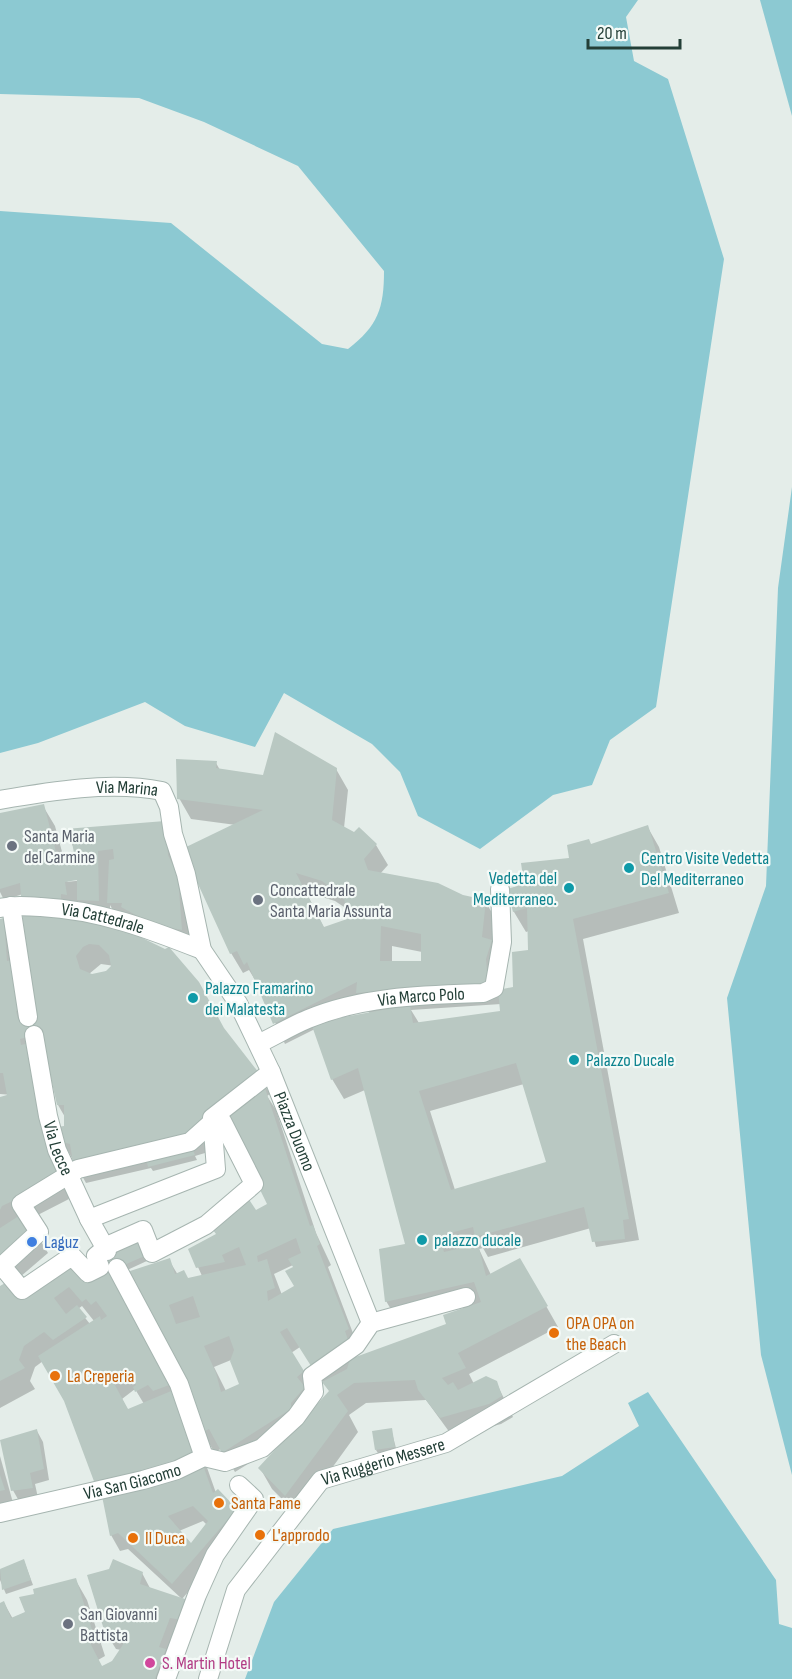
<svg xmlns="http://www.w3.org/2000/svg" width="792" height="1679" font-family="'Sofia Sans Condensed',sans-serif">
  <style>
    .water { fill: #8cc9d2 }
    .shadow { fill: #0003; fill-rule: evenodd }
    .building { fill: #b9c8c2; fill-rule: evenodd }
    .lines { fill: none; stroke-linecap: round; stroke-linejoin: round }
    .pedestrian-casing { stroke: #a6b5b0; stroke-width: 20 }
    .pedestrian { stroke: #fff; stroke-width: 18 }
    .worship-dot { fill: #6b7280; stroke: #f4faf7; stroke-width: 2 }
    .culture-dot { fill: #0f9aa8; stroke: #f4faf7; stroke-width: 2 }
    .shop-dot { fill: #3f7fe0; stroke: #f4faf7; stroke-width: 2 }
    .food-dot { fill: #e8710a; stroke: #f4faf7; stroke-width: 2 }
    .hotel-dot { fill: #d1479c; stroke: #f4faf7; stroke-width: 2 }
    .labels { text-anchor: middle; stroke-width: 4.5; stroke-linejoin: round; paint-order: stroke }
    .street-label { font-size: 18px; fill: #233f37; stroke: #f4faf7 }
    .worship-label { font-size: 18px; fill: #5b616d; stroke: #f4faf7; text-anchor: start }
    .culture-label { font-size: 18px; fill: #0d838f; stroke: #f4faf7; text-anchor: start }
    .shop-label { font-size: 18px; fill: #366cbe; stroke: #f4faf7; text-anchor: start }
    .food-label { font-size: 18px; fill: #c56008; stroke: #f4faf7; text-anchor: start }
    .hotel-label { font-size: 18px; fill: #b23c85; stroke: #f4faf7; text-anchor: start }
  </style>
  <rect width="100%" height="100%" fill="#e4ede9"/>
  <g class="water">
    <path d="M0,0H638L626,17L634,61L668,79L724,259L656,707L610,740L592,785L553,795L480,849L418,816L400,772L372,744L284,693L255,747L185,726L145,702L38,743L0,753V211L171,223L322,344L348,349C378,326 384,308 384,271L298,166L204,122L139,98L0,94Z"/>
    <polygon points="760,0 792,0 792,116"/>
    <polygon points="792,487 792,1475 761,1355 727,998 766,886 778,588"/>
    <polygon points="648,1392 776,1580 779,1624 792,1628 792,1679 245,1679 274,1602 333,1529 562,1476 639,1426 628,1403"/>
  </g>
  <g class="shadow">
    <path d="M276,734L336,769L348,790L344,828L354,834L359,829L376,845L388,865L380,874L438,884L463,897L485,901L497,921L494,946L503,961L496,980L497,991L514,989V953L529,951V931L526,932L514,912L509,890L525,885L522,865L571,859L569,846L588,840L591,845L647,826L659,847L679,913L583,939L639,1240L596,1247L591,1228L488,1257L483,1248L479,1249L491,1275L520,1260L558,1327L469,1374L474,1384L486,1378L496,1382L513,1417L501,1424L453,1437L426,1400L366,1403L349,1415L358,1432L298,1515L272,1489L260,1468L283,1442L235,1472L221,1449L214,1452L203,1432L195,1402L129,1273L169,1260L178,1275L184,1272L188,1279L202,1276L190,1249L217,1235L215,1230L248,1200L256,1212L269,1205L229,1123L215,1133L218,1142L205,1153L195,1156L197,1160L153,1171L151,1168L86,1183L63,1142L59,1128L65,1127V1117L58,1105L47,1055L36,1058L41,1065L52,1142L69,1199L28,1220L48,1253L13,1283L24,1295L74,1263L84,1279L99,1269L107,1281L109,1280L98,1257L140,1238L143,1242L149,1260L110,1278L142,1328L187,1411L216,1493L218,1491L236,1510L245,1526L182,1599L128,1549L120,1551L111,1535L105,1497L97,1483L66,1401L43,1361L35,1367L30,1381L35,1389L0,1408V1288L5,1285L0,1279V1099L13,1095L0,1094V921L3,920L15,940L17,973L23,982L29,1018L38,1016L26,945L23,894L4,900L0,892V815L43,806L55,826L64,859L76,854L67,831L164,823L175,843L179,877L189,898L193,949L167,945L135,928L132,923H120L110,905V921L90,920L79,901L75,902L78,914H72V919L130,933L165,951L169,949L198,983L225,1032L258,1074L270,1094L267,1096L276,1110L316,1233L331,1265L328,1267L359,1349L355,1352L357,1358L448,1325L445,1316L464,1309L463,1307L398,1321L386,1301L381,1250L407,1245L365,1090L344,1099L332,1079L315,1029L285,1044L257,983L249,970L243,973L231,953L184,850L236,825L191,819L179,798L177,761L216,763L220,770L264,776ZM84,877L85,880L66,882L73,879ZM306,892L335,901L347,909L351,919L324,928ZM392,946L422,952V962H392ZM101,964L115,966L98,976L89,974ZM365,1004L370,1014L336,1021L335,1019ZM501,1004L502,1013L419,1023L411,1010ZM524,1084L548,1163L455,1190L430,1111ZM293,1265L294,1268L287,1272L296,1287L282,1295L274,1274ZM82,1306L94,1321L90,1324L78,1309ZM300,1347L330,1392L316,1408L309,1397L315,1392L291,1353ZM231,1360L241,1385L226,1391L214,1367ZM135,1389L144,1404L128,1410L122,1399ZM203,1521L207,1525L191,1545L179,1531Z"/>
    <polygon points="391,1429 397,1452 379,1455 376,1450"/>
    <polygon points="37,1431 43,1442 49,1480 35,1484 38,1498 19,1501 10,1485"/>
    <polygon points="0,1456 15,1510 0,1515"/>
    <polygon points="24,1561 33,1585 6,1594 0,1580 0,1570"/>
    <polygon points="142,1573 151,1590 187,1602 173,1679 0,1679 0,1604 4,1603 13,1619 26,1612 36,1595 75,1579 87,1600 105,1656 98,1660 102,1667 113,1662 121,1650 116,1649 106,1633"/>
  </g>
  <g class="building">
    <path d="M275,732L337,768L332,820L354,832L359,827L377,844L364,859L368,870L438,883L463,895L486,900L482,937L492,940L486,959L488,984L356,993L357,982L273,1024L247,962L244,965L237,951L230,954L182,849L263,810L177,799L176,759L217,761L216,768L263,775ZM296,873L322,881L344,897L346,913H352L350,918L324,927ZM381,926L421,934V961H380Z"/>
    <path d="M44,804L58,860L74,853L71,837L66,839L65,829L165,821L168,855L178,876L182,930L154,925L121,907L122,903H107L109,860L114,859L113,849L98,851L99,901L77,900V880L65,882L67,895L61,894L60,918H72L130,932L165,949L169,947L199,982L224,1028L259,1073L204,1112L208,1121L193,1133L73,1163L70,1144L62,1142L57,1127L64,1126V1105H57L41,1034L20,1039L21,1045L30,1043L41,1120L58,1179L2,1206L0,1210V1097L7,1095L3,1073H0V919L4,918L7,961L12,960L20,1010L16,1011L18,1019L36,1015L25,945L20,883L0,889V813ZM89,944L99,945L109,955L111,966L106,971L92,974L80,969L76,956L83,947Z"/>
    <path d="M648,825L669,893L573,919L629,1219L623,1220L625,1239L592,1242L584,1207L475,1237L473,1227L439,1236L444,1252L478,1244L486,1276L520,1258L548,1306L458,1353L466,1368L442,1378L448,1385L453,1382L458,1390L486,1376L497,1381L502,1396L489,1404L440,1418L418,1390L415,1380L354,1383L337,1395L348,1411L285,1496L258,1468L329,1391L322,1382L347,1369L350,1359L446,1324L443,1315L481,1302L474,1282L385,1302L379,1249L405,1244L358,1068L331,1080L312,1026L344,1017L410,1005L413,1023L500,1011L498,990L513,987L512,952L528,950L527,908L513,912L507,889L524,884L521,863L569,858L567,845L589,839L591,844ZM516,1063L546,1162L451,1190L419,1091Z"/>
    <path d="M265,1088L310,1226L313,1225L320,1244L317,1246L349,1329L345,1331L349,1343L311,1366L287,1328L280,1332L304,1371L297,1377L305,1387L291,1403V1409L222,1453L209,1429L201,1433L127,1272L170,1258L175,1274L184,1270L188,1278L246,1265L239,1247L222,1255L225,1262L196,1268L188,1249L216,1234L213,1230L248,1198L256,1210L267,1204L224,1116ZM296,1238L301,1253L288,1259L293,1267L285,1271L294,1286L268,1301L267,1291L275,1288L267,1259L258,1262L257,1256ZM193,1296L200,1317L176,1324L169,1305ZM229,1336L234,1350L230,1361L239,1384L221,1392L216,1373L204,1346Z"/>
    <polygon points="190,1142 195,1155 148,1167 145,1153"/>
    <polygon points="25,1212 37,1232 0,1264 0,1228"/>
    <polygon points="141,1236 147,1255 108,1272 131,1306 172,1384 153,1391 148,1385 135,1392 133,1387 136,1385 124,1368 111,1378 128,1409 176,1389 197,1451 176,1463 95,1484 64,1401 38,1356 100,1316 101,1320 107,1316 96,1301 91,1305 86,1299 82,1302 69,1287 54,1298 66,1314 77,1305 87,1317 53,1340 44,1332 24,1346 19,1360 25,1368 0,1381 0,1286 12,1279 24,1294 75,1260 83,1277 96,1256"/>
    <polygon points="392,1428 395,1447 375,1450 372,1431"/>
    <polygon points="37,1429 44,1469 30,1473 33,1488 11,1491 0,1440"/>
    <path d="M203,1465L213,1493L218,1489L237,1509L172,1584L118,1533L110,1536L102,1496ZM193,1506L208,1521L191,1543L168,1516Z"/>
    <polygon points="0,1475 5,1490 0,1491"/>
    <polygon points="24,1559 31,1580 2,1590 0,1569"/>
    <polygon points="113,1559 143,1572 140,1584 188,1600 182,1620 170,1618 159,1647 166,1649 155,1679 0,1679 0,1603 4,1601 11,1618 25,1612 19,1597 34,1594 33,1589 76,1578 94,1636 88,1639 102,1666 112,1661 126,1640 105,1633 87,1575 109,1569"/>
  </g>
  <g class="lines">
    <defs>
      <g id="pedestrian">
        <path id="s1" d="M0,800C51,791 110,781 162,791L169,807L173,834L186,874L202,950L238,1003L271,1072L371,1323"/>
        <polyline points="11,906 28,1017"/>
        <path id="s2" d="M0,908C14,905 27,906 41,907C99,910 149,929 202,950"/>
        <path id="s3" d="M34,1035L48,1116L57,1150L89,1219L107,1251"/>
        <path id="s4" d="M258,1044C275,1036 291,1026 308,1019C363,996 424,995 483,993L494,988L502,942L500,889"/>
        <polygon points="222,1121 254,1184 206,1225 152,1253 143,1230 109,1245 96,1256 100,1267 88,1273 72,1256 22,1290 2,1266 39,1232 21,1204 78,1169 190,1142 209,1125"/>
        <polyline points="89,1219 216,1169 212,1118 271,1072"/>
        <polyline points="117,1268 179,1384 204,1457"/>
        <path id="s5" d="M0,1513L143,1480L177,1470L204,1457L225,1462L262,1448L296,1417L314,1392L312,1376L356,1345L371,1323L466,1297"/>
        <polyline points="166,1679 197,1595 215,1555 254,1499 239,1485"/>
        <path id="s6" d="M208,1679L236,1590L321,1480L446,1443L614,1344"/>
      </g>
    </defs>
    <use href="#pedestrian" class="pedestrian-casing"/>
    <use href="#pedestrian" class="pedestrian"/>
  </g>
  <g class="worship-dot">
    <circle cx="12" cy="846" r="6"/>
    <circle cx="258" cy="900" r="6"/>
    <circle cx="68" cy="1624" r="6"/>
  </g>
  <g class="culture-dot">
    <circle cx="629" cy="868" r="6"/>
    <circle cx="569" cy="888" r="6"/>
    <circle cx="193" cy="998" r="6"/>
    <circle cx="574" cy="1060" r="6"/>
    <circle cx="422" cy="1240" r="6"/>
  </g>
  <circle class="shop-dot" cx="32" cy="1242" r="6"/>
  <g class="food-dot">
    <circle cx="554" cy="1333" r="6"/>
    <circle cx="55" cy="1376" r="6"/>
    <circle cx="219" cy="1503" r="6"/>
    <circle cx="260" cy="1535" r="6"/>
    <circle cx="133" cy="1538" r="6"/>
  </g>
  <circle class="hotel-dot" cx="150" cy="1663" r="6"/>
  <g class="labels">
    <g class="street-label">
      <text dy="6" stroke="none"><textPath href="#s1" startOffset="128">Via Marina</textPath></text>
      <text dy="6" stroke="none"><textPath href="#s2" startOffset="104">Via Cattedrale</textPath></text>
      <text dy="6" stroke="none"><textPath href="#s4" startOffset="172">Via Marco Polo</textPath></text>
      <text dy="6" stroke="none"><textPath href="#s1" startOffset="532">Piazza Duomo</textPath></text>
      <text dy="6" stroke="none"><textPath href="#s3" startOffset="116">Via Lecce</textPath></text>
      <text dy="6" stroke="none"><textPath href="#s6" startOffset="297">Via Ruggerio Messere</textPath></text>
      <text dy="6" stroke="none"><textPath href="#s5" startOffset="136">Via San Giacomo</textPath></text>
    </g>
    <g class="worship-label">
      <text x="24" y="842">Santa Maria<tspan x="24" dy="21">del Carmine</tspan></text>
      <text x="270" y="896">Concattedrale<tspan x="270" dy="21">Santa Maria Assunta</tspan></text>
      <text x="80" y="1620">San Giovanni<tspan x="80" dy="21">Battista</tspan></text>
    </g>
    <g class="culture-label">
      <text x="641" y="864">Centro Visite Vedetta<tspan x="641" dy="21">Del Mediterraneo</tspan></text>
      <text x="557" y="884" text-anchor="end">Vedetta del<tspan x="557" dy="21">Mediterraneo.</tspan></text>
      <text x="205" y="994">Palazzo Framarino<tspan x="205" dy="21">dei Malatesta</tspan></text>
      <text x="586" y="1066">Palazzo Ducale</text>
      <text x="434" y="1246">palazzo ducale</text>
    </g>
    <g class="shop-label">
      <text x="44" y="1248">Laguz</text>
    </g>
    <g class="food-label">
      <text x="566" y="1329">OPA OPA on<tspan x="566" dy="21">the Beach</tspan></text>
      <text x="67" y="1382">La Creperia</text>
      <text x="231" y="1509">Santa Fame</text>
      <text x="272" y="1541">L'approdo</text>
      <text x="145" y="1544">Il Duca</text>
    </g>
    <g class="hotel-label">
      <text x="162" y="1669">S. Martin Hotel</text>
    </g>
  </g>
  <path d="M588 39v9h92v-9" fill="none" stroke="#233f37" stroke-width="3"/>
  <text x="597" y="39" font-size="18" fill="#233f37" stroke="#f4faf7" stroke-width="4.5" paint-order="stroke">20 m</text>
</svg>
